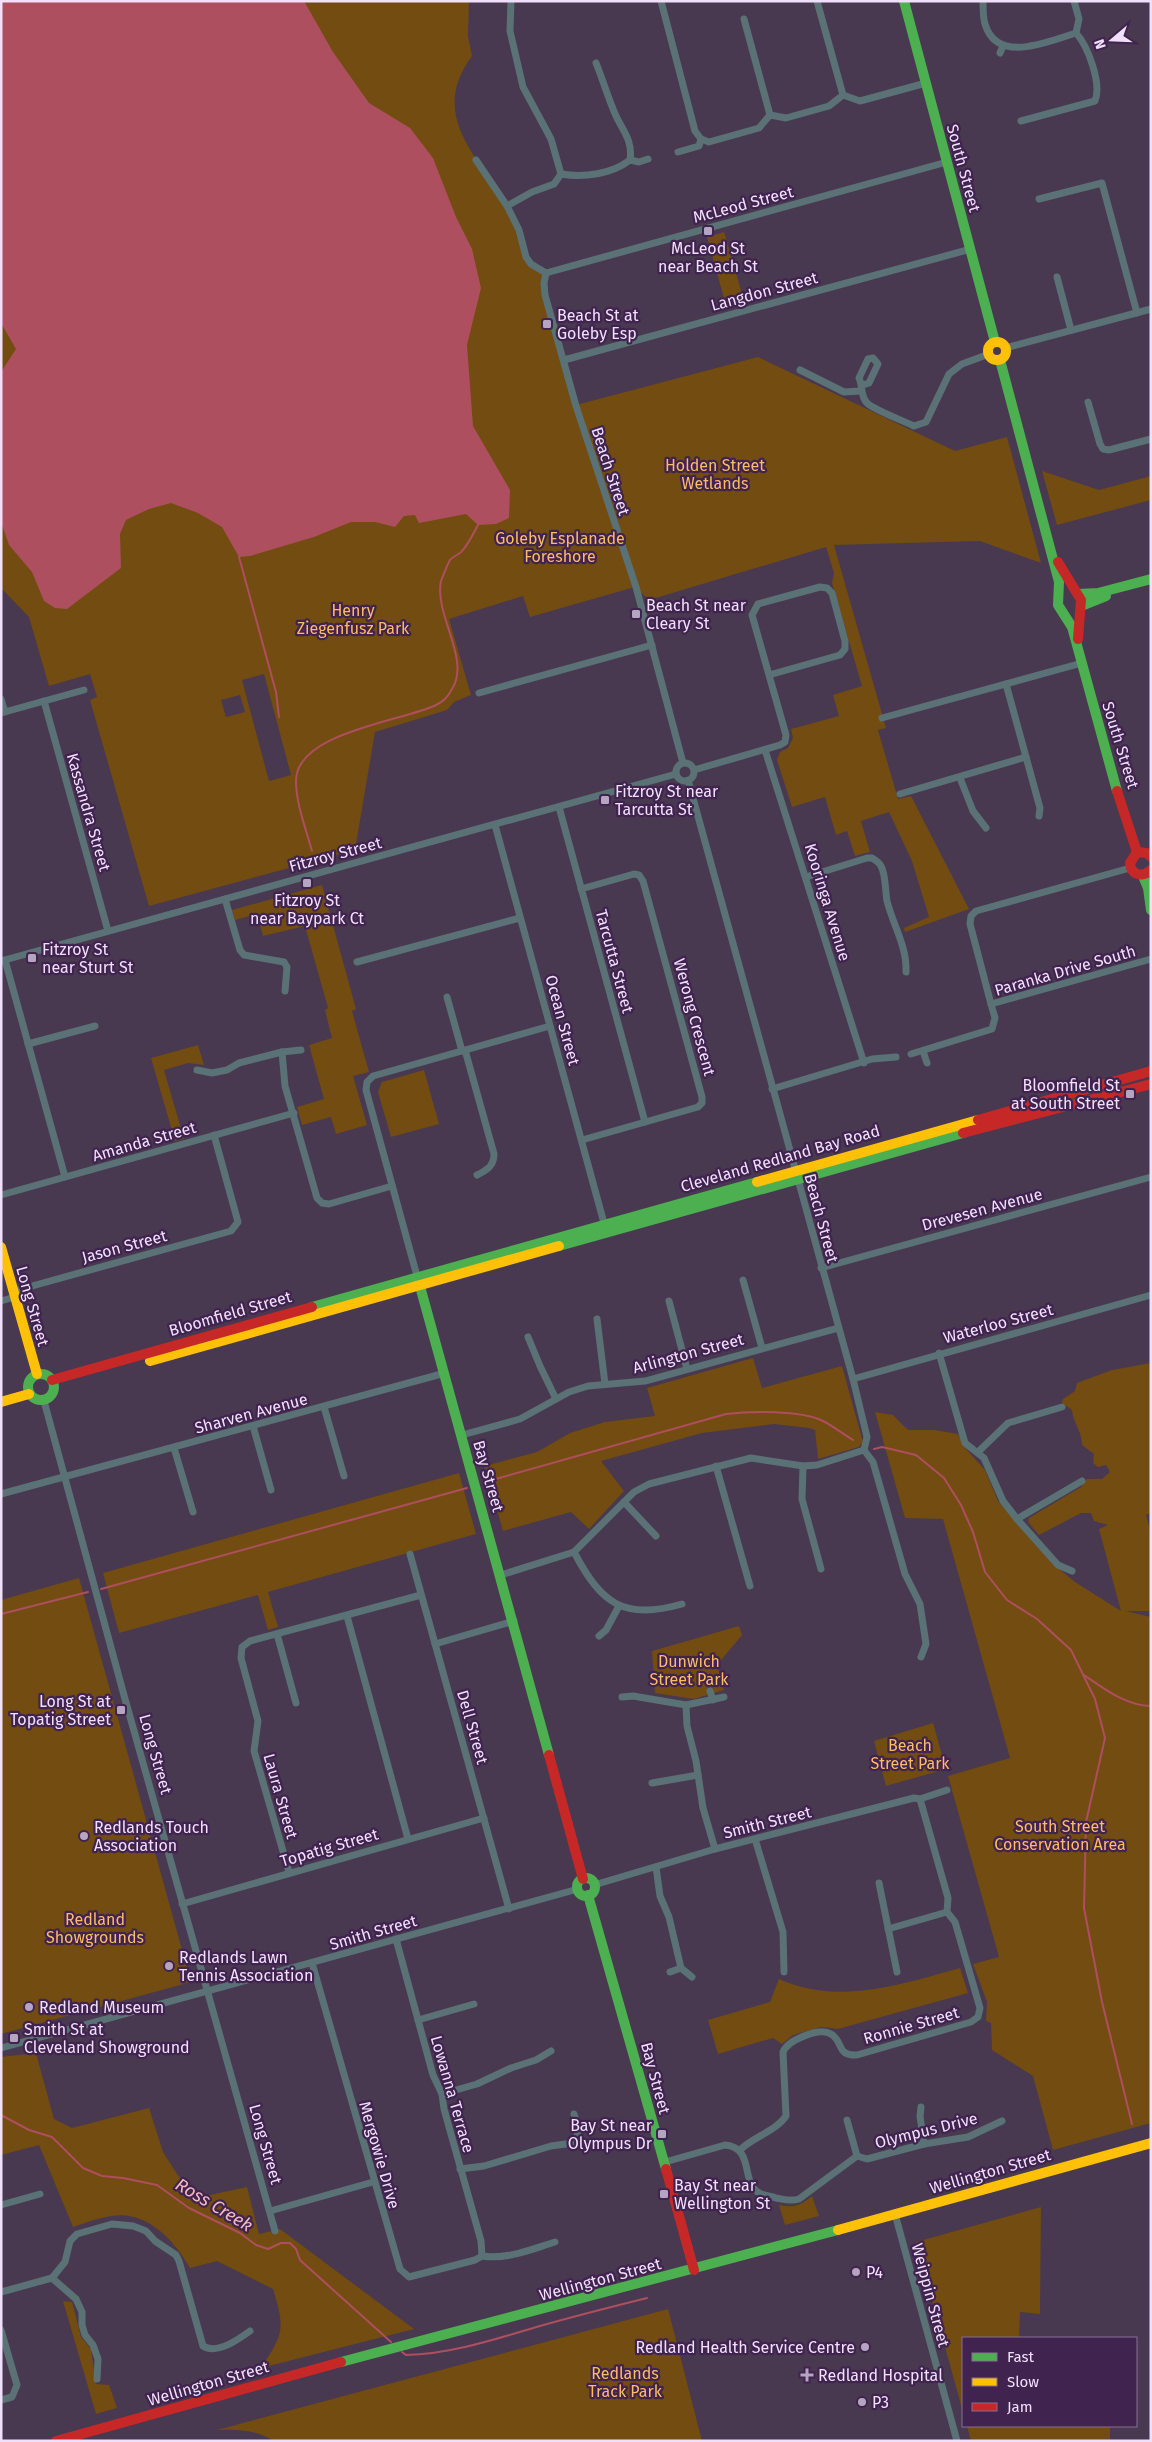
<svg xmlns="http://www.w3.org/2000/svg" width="1152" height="2442" font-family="'Fira Sans',sans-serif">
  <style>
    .green { fill: #724c11; fill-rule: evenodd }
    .water { fill: #ae4f5f }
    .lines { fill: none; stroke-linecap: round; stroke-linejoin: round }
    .stream { stroke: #ae4f5f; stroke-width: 2 }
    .street { stroke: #5a7175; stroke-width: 7 }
    .fast { stroke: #4caf50; stroke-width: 10 }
    .slow { stroke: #ffc107; stroke-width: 10 }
    .jam { stroke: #c62828; stroke-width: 10 }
    .poi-dot { fill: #b6a5c0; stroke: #40234f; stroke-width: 2 }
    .labels { text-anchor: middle; stroke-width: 4.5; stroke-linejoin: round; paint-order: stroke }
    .street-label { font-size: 16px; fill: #f1e0fc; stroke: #40234f }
    .poi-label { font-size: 16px; fill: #f1e0fc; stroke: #40234f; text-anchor: start }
    .park-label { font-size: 16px; fill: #febc62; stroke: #40234f }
    .water-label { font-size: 18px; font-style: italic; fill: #f1b9be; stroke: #40234f }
  </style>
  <rect width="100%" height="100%" fill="#483850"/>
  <g class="green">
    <path d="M224,1H469L468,36L472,56C428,116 478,154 506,206C514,221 517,241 526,256C530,262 540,268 546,273L544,283L576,405L758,357L955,451L1007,437L1041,563L980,541L834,545L886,728L878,730L898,799L911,796L969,909L905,932L904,928L929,917L912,861L889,812L861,821L870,852L855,856L847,831L836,835L825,797L792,807L777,760L780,752L788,748L793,738L791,729L839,716L833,695L862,686L832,583L834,573L826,547L649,600L635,587L530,617L523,596L449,619L471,695L454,702L447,710L375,732L355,850L149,906L90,700L97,697L90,674L49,686L29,617L1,588V323ZM264,674L291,775L269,781L242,680ZM240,695L245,712L226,717L221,700Z"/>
    <polygon points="724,232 745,304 727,309 707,237"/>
    <polygon points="1042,471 1099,490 1151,476 1151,500 1057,525"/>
    <polygon points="322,885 356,1009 352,1011 369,1072 353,1076 367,1125 336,1134 331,1117 302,1125 297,1107 324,1099 309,1045 332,1038 325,1010 328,1008 305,926 263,936 257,914 235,920 232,910"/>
    <polygon points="198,1045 204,1065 188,1063 164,1070 184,1139 175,1141 151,1058"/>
    <polygon points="424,1070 439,1124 391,1137 378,1092 382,1082"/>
    <polygon points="753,1358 762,1388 842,1366 863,1442 859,1447 818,1459 815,1430 809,1428 774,1424 702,1433 601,1461 624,1491 589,1529 571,1512 503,1531 485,1466 537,1452 570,1433 605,1422 655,1416 647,1388"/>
    <path d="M1151,1363V1513L1146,1515L1151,1533V1611H1125L1151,1617V2123L1053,2150L1033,2076L992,2050L991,2023L986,2021L987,2002L973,1964L999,1957L948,1776L1010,1758L943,1519L905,1518L875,1412L893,1415L908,1430H934L958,1434L966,1449L985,1470L998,1501L1058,1568L1075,1582L1121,1611L1099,1529L1108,1525L1094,1521L1091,1513H1081L1039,1535L1028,1522L1029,1518L1081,1487L1087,1479H1102L1110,1472L1106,1465L1098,1467L1093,1463L1094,1454L1082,1445C1082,1431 1073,1423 1072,1410L1062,1403L1063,1399L1075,1391L1077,1383L1112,1370Z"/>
    <polygon points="459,1473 476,1534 268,1592 278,1627 268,1630 258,1595 119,1633 103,1573"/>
    <polygon points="79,1578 191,1982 1,2034 1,1600"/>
    <polygon points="739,1626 742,1635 717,1665 724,1690 694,1699 655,1693 652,1651"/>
    <polygon points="933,1723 946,1769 886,1786 874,1741"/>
    <path d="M960,1968L968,1993L838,2029L821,2027L793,2035L782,2044L773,2038L718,2054L708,2020L770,2002L779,1979C838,2006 902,1984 960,1968Z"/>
    <path d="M36,2053L54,2119L72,2128L149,2108L163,2152L177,2174L196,2198L247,2187L259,2234L280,2229L414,2329L261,2368C284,2333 285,2329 273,2289L217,2261L190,2268C174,2240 147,2210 111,2216C98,2218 85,2223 73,2227L39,2145L1,2155V2057Z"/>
    <path d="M812,2196L819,2216L785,2225L779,2205C794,2208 800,2206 812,2196Z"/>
    <polygon points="1041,2207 1040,2314 1020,2312 1019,2338 963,2338 963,2412 916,2242"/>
    <polygon points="63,2301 72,2302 81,2337 91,2349 96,2384 109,2385 117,2408 96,2414"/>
    <path d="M668,2309L702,2441H274C257,2430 237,2429 217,2430Z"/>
    <polygon points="967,2426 1110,2426 1110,2441 971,2441"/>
  </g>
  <polygon class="water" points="1,1 304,1 333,52 369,103 410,128 433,158 456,217 472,249 481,288 467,345 473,426 510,490 509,518 496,524 478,525 466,514 419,523 415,515 404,516 395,527 375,522 351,522 314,537 250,556 239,557 222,527 198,513 171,503 149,509 126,520 120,534 121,568 67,609 55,608 44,601 32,572 9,545 1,522 1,372 16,349 1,323"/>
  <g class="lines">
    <g class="stream">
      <polyline points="239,557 276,692 279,717"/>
      <path d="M312,851C306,829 296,804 296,781C296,732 404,721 436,705C443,702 449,695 452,689C471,659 434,615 441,581C443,576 447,565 450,560C453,556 459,555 462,551C469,543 473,534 478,525"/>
      <polyline points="874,1449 882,1447 916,1455 944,1478 961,1505 973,1532 985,1572 1007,1600 1037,1619 1071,1650 1095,1699 1105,1738 1086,1822 1084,1908 1102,2002 1132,2124"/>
      <path d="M485,1482L726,1414C750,1411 801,1410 823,1421C833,1426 843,1434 853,1440"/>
      <polyline points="101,1589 467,1488"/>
      <polyline points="1,1614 88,1592"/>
      <path d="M1084,1675C1103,1688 1126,1706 1151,1706"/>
      <polyline points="1,2115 29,2130 52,2137 83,2168 102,2176 123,2178 157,2185 189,2208 240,2233 256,2245 268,2249 281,2243 290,2243 296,2249 300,2260 391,2342"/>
      <path d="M402,2352L406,2355C451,2354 496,2339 540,2326C575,2316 611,2307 647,2298"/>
    </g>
    <g class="street">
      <polyline points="511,1 510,31 523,87 551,139 561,174"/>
      <polyline points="661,1 695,131 701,139 709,142 759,128 770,115 786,118 829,106 843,95 860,101 926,83"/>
      <polyline points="817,1 843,95"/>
      <path d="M983,1C983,8 983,18 985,24C997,65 1049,41 1076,33"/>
      <polyline points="744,19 770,115"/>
      <polyline points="1000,53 1003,46"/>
      <path d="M1021,121L1095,101C1102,84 1088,46 1076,33L1079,19L1074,1"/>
      <polyline points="678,152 699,146 701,139"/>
      <polyline points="476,160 507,206 519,230 526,257 531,264 546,273"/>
      <polyline points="630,160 639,162 648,159"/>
      <polyline points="1039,199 1102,183 1137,313"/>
      <path d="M507,206L532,192L554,184L561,174C584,178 612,174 630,160C633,141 623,131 616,116C608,98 603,80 596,63"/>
      <polyline points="546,273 544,283 545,295 576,406 636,587 683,763"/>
      <polyline points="546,273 947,162"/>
      <polyline points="1057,277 1071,330"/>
      <polyline points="1005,348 1151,309"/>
      <polyline points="564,360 971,249"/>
      <polyline points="800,370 844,392 861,391"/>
      <path d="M863,385L869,383L878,364L873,358L868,359L859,378C863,386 860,396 867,403C874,410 904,421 914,426L926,422L949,374L962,364L989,354"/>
      <polyline points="1088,402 1100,444 1103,449 1109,450 1151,439"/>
      <polyline points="1006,684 1040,808 1039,816"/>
      <polyline points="479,693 652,645"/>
      <polyline points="1,699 5,712"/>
      <polyline points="44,701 108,931"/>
      <polyline points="1,713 84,690"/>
      <polyline points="882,718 1082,663"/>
      <polyline points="765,750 864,1063"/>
      <circle cx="685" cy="772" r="9"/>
      <polyline points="694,770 780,745 785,742 786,735 752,615 758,604 820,587 827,588 832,593 845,641 845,649 840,655 769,675"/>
      <polyline points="960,778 973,811 986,828"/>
      <polyline points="688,780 853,1379 867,1437 864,1450 873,1462 905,1574 920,1604 926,1644 921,1657"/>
      <polyline points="900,794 1026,757"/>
      <polyline points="559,807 645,1122"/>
      <polyline points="495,825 604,1223"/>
      <path d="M806,877L867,858H872C875,860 879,862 881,866C886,875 885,890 887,901C893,925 907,946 906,972"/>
      <polyline points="581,889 634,874 639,875 643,881 702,1097 702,1103 698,1107 582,1140"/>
      <polyline points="225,899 240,950 244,955 284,962 287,967 285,991"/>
      <polyline points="5,960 65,1177"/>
      <polyline points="1,961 676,774"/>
      <polyline points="357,962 520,918"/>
      <polyline points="447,997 462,1051"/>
      <polyline points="991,1004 970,924 971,916 976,911 1130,868"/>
      <polyline points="28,1044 95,1026"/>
      <path d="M465,1050L494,1154C494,1166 487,1170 477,1175"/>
      <polyline points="923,1051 927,1063"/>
      <polyline points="282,1052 285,1086 317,1198 322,1203 329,1204 392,1186"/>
      <polyline points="911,1054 992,1029 995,1018 991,1004 1151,959"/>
      <polyline points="197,1070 212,1073 227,1070 239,1063 282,1052 301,1050"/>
      <polyline points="772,1089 872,1059 896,1057"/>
      <polyline points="1,1195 294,1113"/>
      <polyline points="821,1268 1151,1177"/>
      <polyline points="417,1276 366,1090 367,1082 373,1076 550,1026"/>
      <polyline points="743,1280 762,1348"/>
      <polyline points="14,1291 231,1231 238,1222 214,1135"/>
      <polyline points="1,1301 15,1297"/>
      <polyline points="669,1301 687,1369"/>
      <polyline points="597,1319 605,1384"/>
      <polyline points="528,1337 540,1366 556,1399"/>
      <polyline points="939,1353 965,1443 984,1458 1003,1501 1017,1519 1058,1565 1072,1571"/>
      <polyline points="853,1379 1151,1295"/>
      <polyline points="44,1401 125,1699 275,2231"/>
      <polyline points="324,1407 344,1476"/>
      <polyline points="253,1426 271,1490"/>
      <polyline points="462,1435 520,1419 569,1392 588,1386 645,1381 838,1328"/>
      <polyline points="174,1448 193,1512"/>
      <polyline points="978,1452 1008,1423 1062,1407"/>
      <polyline points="716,1466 750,1586"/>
      <polyline points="803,1466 802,1499 821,1569"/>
      <polyline points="1,1494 445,1373"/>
      <polyline points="624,1502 656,1536"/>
      <polyline points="1017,1519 1082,1481"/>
      <path d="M574,1552C601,1603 623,1621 682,1604"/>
      <polyline points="410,1554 509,1909"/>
      <polyline points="501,1575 574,1552 634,1492 649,1484 751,1458 803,1466 817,1465 864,1450"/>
      <polyline points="347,1616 408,1839"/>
      <polyline points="277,1634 296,1703"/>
      <polyline points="599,1636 606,1630 619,1606"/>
      <polyline points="435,1644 514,1621"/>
      <polyline points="710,1691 713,1700"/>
      <polyline points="622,1697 633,1696 686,1705 724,1697"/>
      <polyline points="686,1705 687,1726 696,1761 703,1808 715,1849"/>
      <polyline points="652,1783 698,1775"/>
      <polyline points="755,1839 783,1932 784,1972"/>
      <polyline points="656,1867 660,1896 669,1917 681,1968"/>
      <polyline points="289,1872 254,1751 258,1721 241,1658 242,1647 250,1641 421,1595"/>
      <polyline points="879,1883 897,1972"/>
      <polyline points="594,1885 715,1849 914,1798 920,1799 947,1790"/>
      <polyline points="182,1904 484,1818"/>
      <polyline points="888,1929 947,1912"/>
      <polyline points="396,1939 433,2075 442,2094 444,2109 481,2241 482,2256"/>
      <polyline points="312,1963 400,2269 409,2277 475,2260 482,2256"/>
      <polyline points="670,1972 681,1968 692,1977"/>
      <polyline points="418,2020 474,2004"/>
      <polyline points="1,2048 578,1889"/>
      <polyline points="442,2094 477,2084 511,2068 536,2060 551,2051"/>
      <polyline points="921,2107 920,2116 924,2144"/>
      <polyline points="847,2120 857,2156"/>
      <path d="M740,2150C753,2137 776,2131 786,2116L783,2052C788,2040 819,2027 831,2034C844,2042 836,2056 857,2055L971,2022L978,2017L980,2008L955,1922L947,1912L948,1898L920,1799"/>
      <path d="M665,2162L725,2145C756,2148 739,2184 761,2194C765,2196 771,2196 776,2198C784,2199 790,2202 799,2199L857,2156L867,2159L924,2144L968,2137L1002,2121"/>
      <path d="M460,2169L484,2166L551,2146L573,2143C581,2133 577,2125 574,2114"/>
      <polyline points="1,2205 40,2194"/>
      <polyline points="270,2211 373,2182"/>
      <polyline points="895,2214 957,2441"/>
      <path d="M482,2256C507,2260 532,2249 555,2242"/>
      <path d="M52,2278L65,2262L70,2241L77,2234L112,2224L133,2226L146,2231L155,2241L176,2255L179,2261L203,2346C217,2355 239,2339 250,2331"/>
      <polyline points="52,2278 76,2299 82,2312 82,2325 85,2335 93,2345 98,2359 97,2379"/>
      <polyline points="1,2292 52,2278"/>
      <polyline points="1,2330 17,2385 12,2397 1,2400"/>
    </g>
    <g class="fast">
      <polyline points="904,1 995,342"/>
      <polyline points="1000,360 1059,582 1058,605 1072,627 1117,791"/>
      <polyline points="1078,594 1098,593 1151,579"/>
      <polyline points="1081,606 1106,596"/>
      <polyline points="1143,876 1148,888 1151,910"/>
      <polyline points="559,1246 963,1133"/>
      <polyline points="418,1279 549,1755"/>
      <polyline points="312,1307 757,1182"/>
      <circle cx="41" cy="1387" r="13"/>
      <circle cx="586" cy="1887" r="9"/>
      <polyline points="588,1895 666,2169"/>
      <polyline points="341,2362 838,2230"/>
    </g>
    <g class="slow">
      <circle cx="997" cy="351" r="9"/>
      <polyline points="757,1182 978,1120"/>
      <polyline points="1,1247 37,1374"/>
      <polyline points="150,1361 559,1246"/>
      <polyline points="1,1402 29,1394"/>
      <polyline points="838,2230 1151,2143"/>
    </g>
    <g class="jam">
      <polyline points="1058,562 1081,600 1078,639"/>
      <polyline points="1117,791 1137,852"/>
      <path d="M1151,857L1147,853L1137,852L1130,863C1131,875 1142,878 1151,870"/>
      <polyline points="978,1120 1151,1071"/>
      <polyline points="963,1133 1151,1084"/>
      <polyline points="52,1380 312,1307"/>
      <polyline points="549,1755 583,1879"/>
      <polyline points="666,2169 694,2270"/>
      <polyline points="56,2441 341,2362"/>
    </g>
  </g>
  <g class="poi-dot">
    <rect x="703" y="226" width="10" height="10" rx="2.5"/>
    <rect x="542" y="319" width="10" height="10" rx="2.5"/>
    <rect x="631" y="609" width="10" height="10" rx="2.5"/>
    <rect x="600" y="795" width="10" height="10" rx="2.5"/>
    <rect x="302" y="878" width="10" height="10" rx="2.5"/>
    <rect x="27" y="953" width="10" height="10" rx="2.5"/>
    <rect x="1125" y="1089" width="10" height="10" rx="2.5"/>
    <rect x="116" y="1705" width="10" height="10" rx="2.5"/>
    <circle cx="84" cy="1836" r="5"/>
    <circle cx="169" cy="1966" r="5"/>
    <circle cx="29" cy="2007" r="5"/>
    <rect x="9" y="2033" width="10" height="10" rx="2.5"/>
    <rect x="657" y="2129" width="10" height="10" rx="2.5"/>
    <rect x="659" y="2189" width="10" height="10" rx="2.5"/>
    <circle cx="856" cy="2272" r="5"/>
    <circle cx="865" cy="2347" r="5"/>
    <path d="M804.5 2367.5h5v5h5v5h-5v5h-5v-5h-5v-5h5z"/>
    <circle cx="862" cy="2402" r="5"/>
  </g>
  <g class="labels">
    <g class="street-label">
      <text transform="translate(964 168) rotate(75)" y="6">South Street</text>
      <text transform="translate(743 204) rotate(-15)" y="6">McLeod Street</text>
      <text transform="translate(764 291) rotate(-15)" y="6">Langdon Street</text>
      <text transform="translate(611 471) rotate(72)" y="6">Beach Street</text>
      <text transform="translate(1121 745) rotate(73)" y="6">South Street</text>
      <text transform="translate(89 812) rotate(74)" y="6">Kassandra Street</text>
      <text transform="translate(335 854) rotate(-15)" y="6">Fitzroy Street</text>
      <text transform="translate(828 902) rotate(73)" y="6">Kooringa Avenue</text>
      <text transform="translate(615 961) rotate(75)" y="6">Tarcutta Street</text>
      <text transform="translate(1065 970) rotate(-16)" y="6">Paranka Drive South</text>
      <text transform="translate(695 1017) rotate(75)" y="6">Werong Crescent</text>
      <text transform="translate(563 1020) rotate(75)" y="6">Ocean Street</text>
      <text transform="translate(144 1141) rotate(-16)" y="6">Amanda Street</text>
      <text transform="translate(780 1158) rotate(-16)" y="6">Cleveland Redland Bay Road</text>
      <text transform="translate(982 1209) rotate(-15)" y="6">Drevesen Avenue</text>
      <text transform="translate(822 1218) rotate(75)" y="6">Beach Street</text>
      <text transform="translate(124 1246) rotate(-15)" y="6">Jason Street</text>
      <text transform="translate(33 1306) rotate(74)" y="6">Long Street</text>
      <text transform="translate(230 1313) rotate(-16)" y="6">Bloomfield Street</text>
      <text transform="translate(998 1323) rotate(-15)" y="6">Waterloo Street</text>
      <text transform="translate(688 1353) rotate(-15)" y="6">Arlington Street</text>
      <text transform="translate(251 1413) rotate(-15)" y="6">Sharven Avenue</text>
      <text transform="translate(489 1476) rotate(74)" y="6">Bay Street</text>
      <text transform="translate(473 1727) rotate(74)" y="6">Dell Street</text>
      <text transform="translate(156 1754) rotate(74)" y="6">Long Street</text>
      <text transform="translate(281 1796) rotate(74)" y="6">Laura Street</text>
      <text transform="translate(767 1822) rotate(-14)" y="6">Smith Street</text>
      <text transform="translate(329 1847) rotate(-16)" y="6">Topatig Street</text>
      <text transform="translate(373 1932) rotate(-16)" y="6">Smith Street</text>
      <text transform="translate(911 2025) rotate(-16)" y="6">Ronnie Street</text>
      <text transform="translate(656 2078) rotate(75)" y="6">Bay Street</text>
      <text transform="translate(453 2094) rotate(74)" y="6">Lowanna Terrace</text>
      <text transform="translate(926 2130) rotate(-14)" y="6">Olympus Drive</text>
      <text transform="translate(266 2144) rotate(74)" y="6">Long Street</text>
      <text transform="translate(380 2155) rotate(74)" y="6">Mergowie Drive</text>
      <text transform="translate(990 2171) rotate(-16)" y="6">Wellington Street</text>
      <text transform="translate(600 2279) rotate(-15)" y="6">Wellington Street</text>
      <text transform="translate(931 2295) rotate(75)" y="6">Weippin Street</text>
      <text transform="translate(208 2383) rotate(-16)" y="6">Wellington Street</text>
    </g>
    <g class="poi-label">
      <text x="708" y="254" text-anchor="middle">McLeod St<tspan x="708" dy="18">near Beach St</tspan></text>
      <text x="557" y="321">Beach St at<tspan x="557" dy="18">Goleby Esp</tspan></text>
      <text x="646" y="611">Beach St near<tspan x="646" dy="18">Cleary St</tspan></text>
      <text x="615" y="797">Fitzroy St near<tspan x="615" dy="18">Tarcutta St</tspan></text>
      <text x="307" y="906" text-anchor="middle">Fitzroy St<tspan x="307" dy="18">near Baypark Ct</tspan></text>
      <text x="42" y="955">Fitzroy St<tspan x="42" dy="18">near Sturt St</tspan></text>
      <text x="1120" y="1091" text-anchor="end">Bloomfield St<tspan x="1120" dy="18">at South Street</tspan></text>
      <text x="111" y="1707" text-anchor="end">Long St at<tspan x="111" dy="18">Topatig Street</tspan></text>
      <text x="94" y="1833">Redlands Touch<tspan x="94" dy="18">Association</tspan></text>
      <text x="179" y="1963">Redlands Lawn<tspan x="179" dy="18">Tennis Association</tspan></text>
      <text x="39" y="2013">Redland Museum</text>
      <text x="24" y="2035">Smith St at<tspan x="24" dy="18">Cleveland Showground</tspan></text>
      <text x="652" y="2131" text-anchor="end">Bay St near<tspan x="652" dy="18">Olympus Dr</tspan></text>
      <text x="674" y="2191">Bay St near<tspan x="674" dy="18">Wellington St</tspan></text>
      <text x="866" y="2278">P4</text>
      <text x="855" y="2353" text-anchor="end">Redland Health Service Centre</text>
      <text x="818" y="2381">Redland Hospital</text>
      <text x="872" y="2408">P3</text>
    </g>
    <g class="park-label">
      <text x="715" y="471">Holden Street<tspan x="715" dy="18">Wetlands</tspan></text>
      <text x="560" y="544">Goleby Esplanade<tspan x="560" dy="18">Foreshore</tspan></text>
      <text x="353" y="616">Henry<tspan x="353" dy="18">Ziegenfusz Park</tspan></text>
      <text x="689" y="1667">Dunwich<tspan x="689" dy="18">Street Park</tspan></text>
      <text x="910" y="1751">Beach<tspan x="910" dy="18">Street Park</tspan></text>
      <text x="1060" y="1832">South Street<tspan x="1060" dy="18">Conservation Area</tspan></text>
      <text x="95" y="1925">Redland<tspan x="95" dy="18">Showgrounds</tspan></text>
      <text x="625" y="2379">Redlands<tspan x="625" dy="18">Track Park</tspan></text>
    </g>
    <g class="water-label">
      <text transform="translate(214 2205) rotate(31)" y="6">Ross Creek</text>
    </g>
  </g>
  <rect width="1152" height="2442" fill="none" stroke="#f1e0fc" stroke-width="5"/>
  <rect x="962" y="2337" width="175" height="90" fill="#40234f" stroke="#876f94"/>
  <rect x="972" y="2353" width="25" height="8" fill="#4caf50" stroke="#876f94"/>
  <text x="1007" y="2362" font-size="15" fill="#f1e0fc">Fast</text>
  <rect x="972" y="2378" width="25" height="8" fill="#ffc107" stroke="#876f94"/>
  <text x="1007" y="2387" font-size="15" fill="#f1e0fc">Slow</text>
  <rect x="972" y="2403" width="25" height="8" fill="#c62828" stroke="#876f94"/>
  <text x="1007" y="2412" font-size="15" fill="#f1e0fc">Jam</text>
  <g transform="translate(1112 40) rotate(251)" stroke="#40234f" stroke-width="4" paint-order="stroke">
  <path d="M0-4L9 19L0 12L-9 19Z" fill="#f1e0fc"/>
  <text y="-8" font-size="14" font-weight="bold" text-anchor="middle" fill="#f1e0fc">N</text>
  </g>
</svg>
